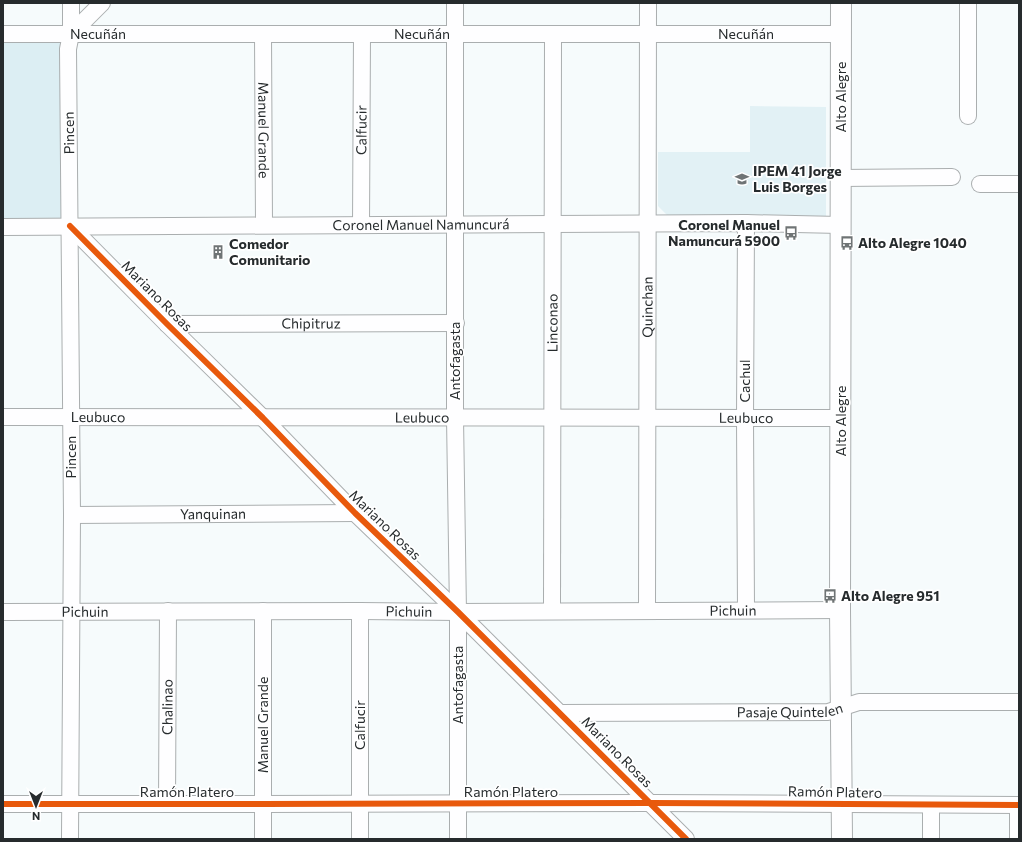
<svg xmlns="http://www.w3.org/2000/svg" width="1022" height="842" font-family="Commissioner,sans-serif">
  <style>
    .built { fill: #e2f1f5 }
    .green { fill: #dceef3 }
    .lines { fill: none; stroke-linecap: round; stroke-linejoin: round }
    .minor-casing { stroke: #aaaeaf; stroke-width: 18 }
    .major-casing { stroke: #aaaeaf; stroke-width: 22 }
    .minor { stroke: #fefeff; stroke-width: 16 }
    .major { stroke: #fefeff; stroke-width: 20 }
    .cycleway-casing { stroke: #fff; stroke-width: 8 }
    .cycleway { stroke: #e8590c; stroke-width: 6 }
    .labels { text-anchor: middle; stroke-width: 3.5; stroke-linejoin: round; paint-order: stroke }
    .street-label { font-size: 14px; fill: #262b2d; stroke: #fff }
    .poi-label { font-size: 14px; font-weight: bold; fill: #262b2d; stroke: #fff; text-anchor: start }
  </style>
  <rect width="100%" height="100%" fill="#f6fbfc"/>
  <polygon class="built" points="750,106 826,107 826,216 667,215 658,206 658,152 750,152"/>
  <polygon class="green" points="3,35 62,35 70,220 3,227"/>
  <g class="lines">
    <defs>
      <g id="minor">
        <polyline points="455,3 455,418 458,612 458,839"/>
        <path id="s1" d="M3,34H841"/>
        <polyline points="71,34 102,3"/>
        <path id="s2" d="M263,35L264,225"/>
        <polyline points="968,116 968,3"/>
        <polyline points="840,178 952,177"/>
        <polyline points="980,184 1019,184"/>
        <polyline points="746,223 745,419 746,610"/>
        <path id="s3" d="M361,225L362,35"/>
        <polyline points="70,226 167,324 263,418 355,513 458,612 686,839"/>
        <path id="s4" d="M3,227L553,224L746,223L840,225"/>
        <path id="s5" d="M167,324L456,323"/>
        <path id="s6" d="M3,417L841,418"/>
        <path id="s7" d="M72,515L355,513"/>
        <path id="s8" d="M647,610L648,3"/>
        <path id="s9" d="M552,611L553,35"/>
        <path id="s10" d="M3,612L360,611L458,612L840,610"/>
        <path id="s11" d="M560,713L828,712L859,702H1019"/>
        <polyline points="3,804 263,804 651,803 1019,805"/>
        <path id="s12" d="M167,804L168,611"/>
        <polyline points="931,805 931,839"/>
        <polyline points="1018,805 1018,839"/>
        <polyline points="70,839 72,515 68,49 71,34 71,3"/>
        <polyline points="263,839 263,611"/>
        <polyline points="360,839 360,611"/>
      </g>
      <polyline id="major" points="841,3 840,610 842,839"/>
    </defs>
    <use href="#minor" class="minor-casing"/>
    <use href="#major" class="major-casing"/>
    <use href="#minor" class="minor"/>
    <use href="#major" class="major"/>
    <defs>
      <g id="cycleway">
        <polyline points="70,226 167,324 263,418 355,513 458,612 686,839"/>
        <polyline points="3,804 263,804 651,803 1019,805"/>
      </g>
    </defs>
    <use href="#cycleway" class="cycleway-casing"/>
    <use href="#cycleway" class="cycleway"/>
  </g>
  <defs>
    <symbol id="school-bare" viewBox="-9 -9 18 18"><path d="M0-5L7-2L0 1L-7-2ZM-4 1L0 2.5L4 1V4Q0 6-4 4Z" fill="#6f7475" stroke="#fff" stroke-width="2.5" paint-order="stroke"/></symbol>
    <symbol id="bus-bare" viewBox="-9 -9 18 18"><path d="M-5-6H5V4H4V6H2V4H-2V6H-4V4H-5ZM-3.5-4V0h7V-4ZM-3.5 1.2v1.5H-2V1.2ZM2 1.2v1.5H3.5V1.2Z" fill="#6f7475" stroke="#fff" stroke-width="2.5" paint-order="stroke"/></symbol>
    <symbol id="building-bare" viewBox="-9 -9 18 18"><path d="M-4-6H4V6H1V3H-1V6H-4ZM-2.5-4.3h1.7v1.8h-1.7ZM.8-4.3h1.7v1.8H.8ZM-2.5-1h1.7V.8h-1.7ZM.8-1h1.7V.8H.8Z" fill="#6f7475" stroke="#fff" stroke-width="2.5" paint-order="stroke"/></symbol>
  </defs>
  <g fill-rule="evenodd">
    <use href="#school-bare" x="732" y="169" width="20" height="20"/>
    <use href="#bus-bare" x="781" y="223" width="20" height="20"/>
    <use href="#bus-bare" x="837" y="233" width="20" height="20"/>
    <use href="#building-bare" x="208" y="242" width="20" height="20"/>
    <use href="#bus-bare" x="820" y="586" width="20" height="20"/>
  </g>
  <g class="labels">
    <g class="street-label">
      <text dy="5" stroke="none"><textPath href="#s1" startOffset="419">Necuñán</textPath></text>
      <text dy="5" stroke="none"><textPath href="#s1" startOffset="743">Necuñán</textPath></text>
      <text dy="5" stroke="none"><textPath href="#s1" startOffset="95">Necuñán</textPath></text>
      <text transform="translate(841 97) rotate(-90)" y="5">Alto Alegre</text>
      <text dy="5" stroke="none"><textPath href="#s2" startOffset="95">Manuel Grande</textPath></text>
      <text dy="5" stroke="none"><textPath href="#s3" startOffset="95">Calfucir</textPath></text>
      <text transform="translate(69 133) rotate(-91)" y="5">Pincen</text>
      <text dy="5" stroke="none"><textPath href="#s4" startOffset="418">Coronel Manuel Namuncurá</textPath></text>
      <text transform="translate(157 296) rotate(45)" y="5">Mariano Rosas</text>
      <text dy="5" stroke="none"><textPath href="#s8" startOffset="303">Quinchan</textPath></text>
      <text dy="5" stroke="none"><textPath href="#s9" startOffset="288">Linconao</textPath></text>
      <text dy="5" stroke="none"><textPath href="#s5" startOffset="144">Chipitruz</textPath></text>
      <text transform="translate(455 361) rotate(-90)" y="5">Antofagasta</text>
      <text transform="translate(745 381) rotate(-90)" y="5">Cachul</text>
      <text dy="5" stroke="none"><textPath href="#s6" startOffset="95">Leubuco</textPath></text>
      <text dy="5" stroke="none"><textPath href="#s6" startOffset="419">Leubuco</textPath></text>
      <text dy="5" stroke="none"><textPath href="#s6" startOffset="743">Leubuco</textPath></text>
      <text transform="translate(841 421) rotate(-90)" y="5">Alto Alegre</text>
      <text transform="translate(71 457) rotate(-90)" y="5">Pincen</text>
      <text dy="5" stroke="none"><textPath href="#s7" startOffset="141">Yanquinan</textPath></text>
      <text transform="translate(385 525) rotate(44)" y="5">Mariano Rosas</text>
      <text dy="5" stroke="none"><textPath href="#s10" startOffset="730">Pichuin</textPath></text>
      <text dy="5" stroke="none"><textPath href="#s10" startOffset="82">Pichuin</textPath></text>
      <text dy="5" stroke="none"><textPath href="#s10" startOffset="406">Pichuin</textPath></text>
      <text transform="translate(458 685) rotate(-90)" y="5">Antofagasta</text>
      <text dy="5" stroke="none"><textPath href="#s12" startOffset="97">Chalinao</textPath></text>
      <text dy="5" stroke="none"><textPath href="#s11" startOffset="230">Pasaje Quintelen</textPath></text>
      <text transform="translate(263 725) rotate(-90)" y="5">Manuel Grande</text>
      <text transform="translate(360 725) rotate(-90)" y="5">Calfucir</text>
      <text transform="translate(617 752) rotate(45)" y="5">Mariano Rosas</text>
      <text x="187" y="797">Ramón Platero</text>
      <text x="511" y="797">Ramón Platero</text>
      <text transform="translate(835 792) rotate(1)" y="5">Ramón Platero</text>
    </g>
    <g class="poi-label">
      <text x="753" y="176">IPEM 41 Jorge<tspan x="753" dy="16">Luis Borges</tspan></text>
      <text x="780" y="230" text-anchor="end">Coronel Manuel<tspan x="780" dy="16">Namuncurá 5900</tspan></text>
      <text x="858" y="248">Alto Alegre 1040</text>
      <text x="229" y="249">Comedor<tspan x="229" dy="16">Comunitario</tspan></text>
      <text x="841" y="601">Alto Alegre 951</text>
    </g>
  </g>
  <rect width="1022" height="842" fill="none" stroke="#262b2d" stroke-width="8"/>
  <g transform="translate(36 806) rotate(180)" stroke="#ffffff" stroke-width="3" paint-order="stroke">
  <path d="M0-3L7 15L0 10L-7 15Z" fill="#262b2d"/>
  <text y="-6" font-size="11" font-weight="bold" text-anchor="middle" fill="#262b2d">N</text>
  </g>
</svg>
